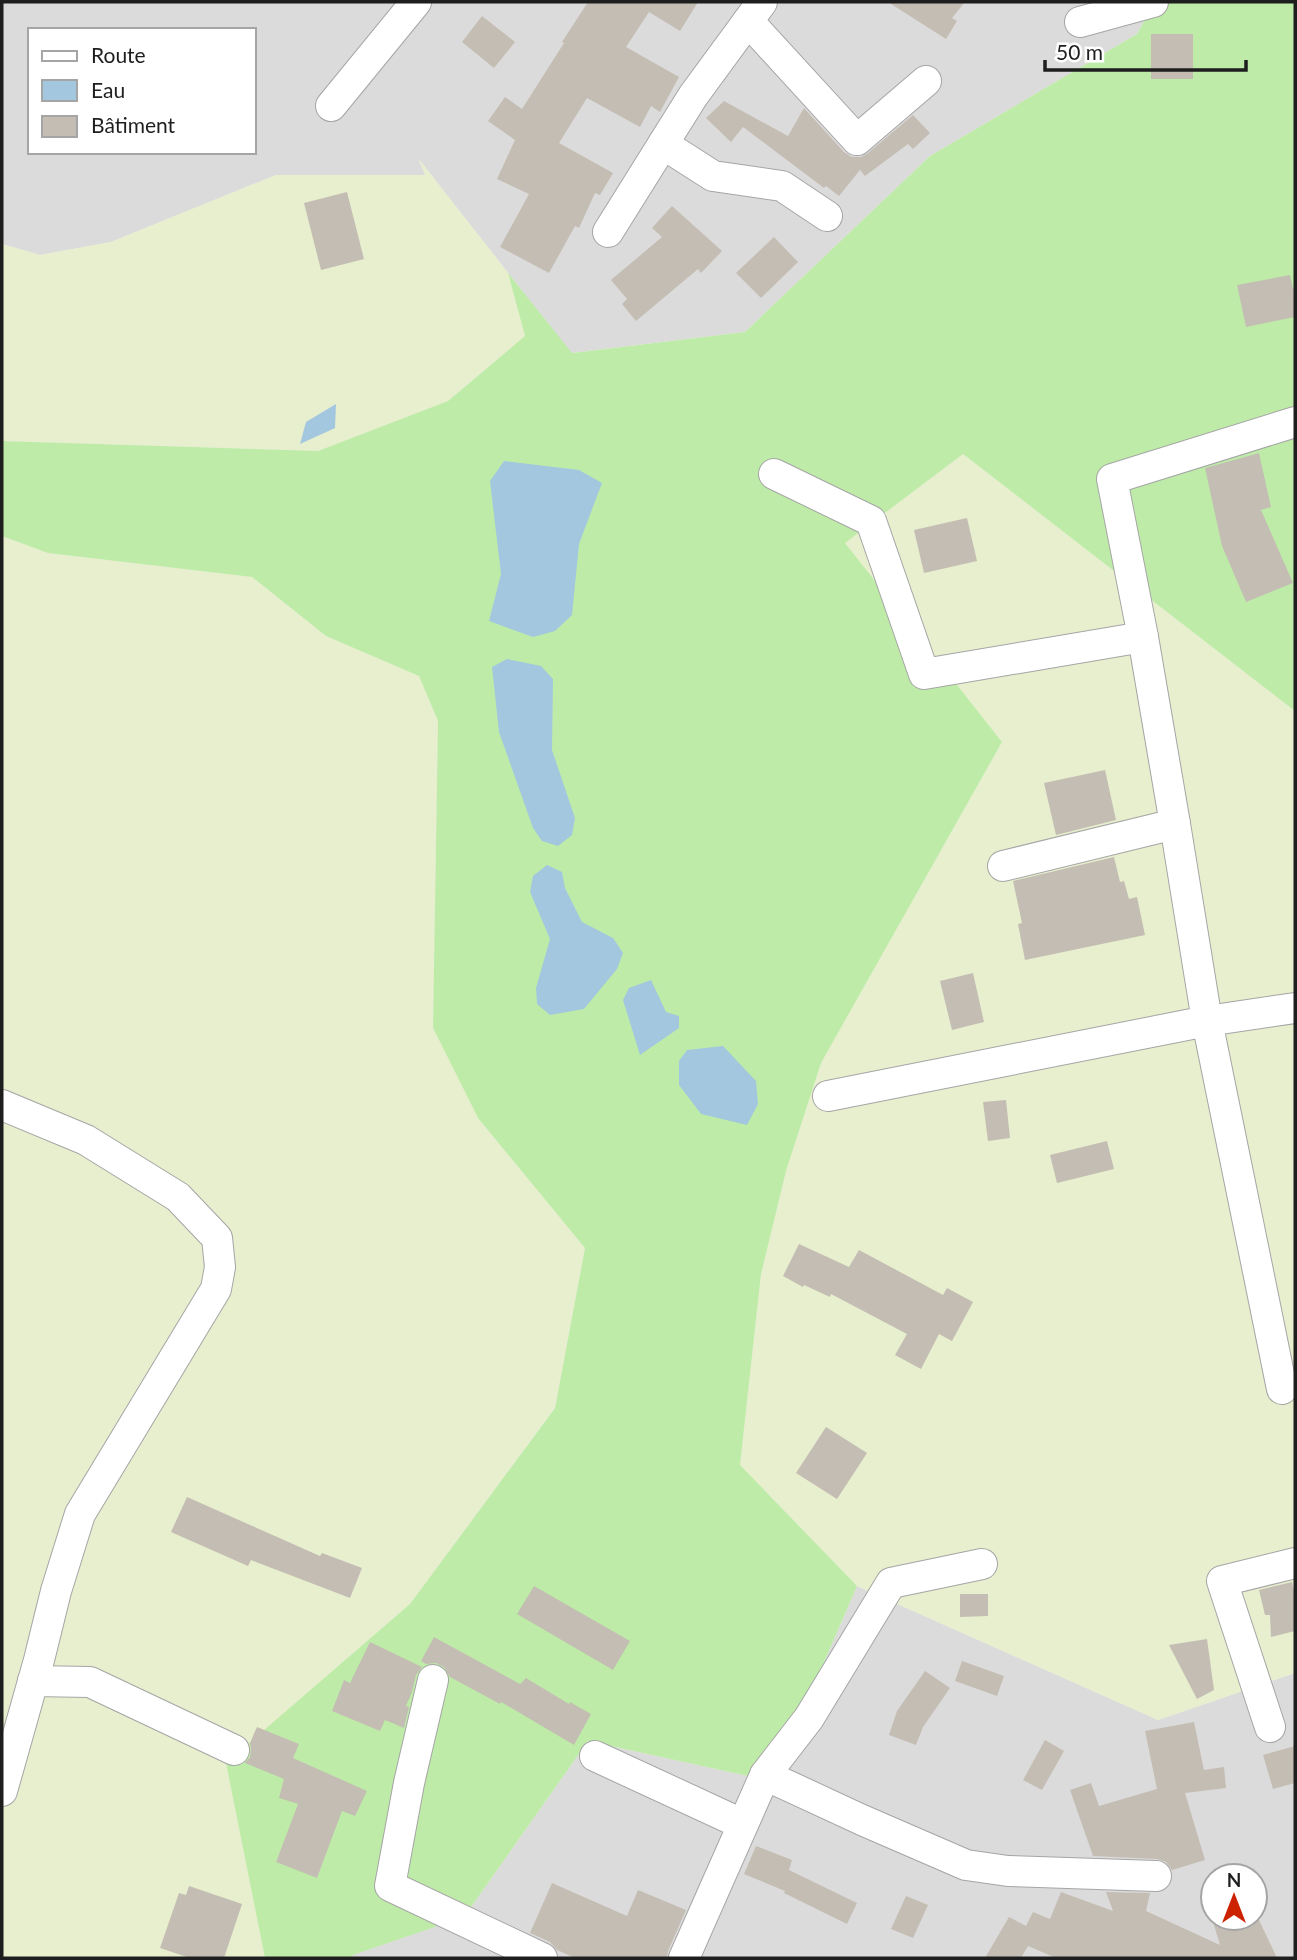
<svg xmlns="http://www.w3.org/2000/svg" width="1297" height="1960" font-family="Lato,sans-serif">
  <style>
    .residential { fill: #dcdbdb; fill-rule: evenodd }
    .farmland { fill: #e7efce }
    .grass { fill: #beeca8 }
    .water { fill: #a2c7df }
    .building { fill: #c4bdb3 }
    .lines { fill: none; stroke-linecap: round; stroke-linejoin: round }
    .minor-casing { stroke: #a5a5a5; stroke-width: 32 }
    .minor { stroke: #fff; stroke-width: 30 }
  </style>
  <rect width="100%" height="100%" fill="#f0eee4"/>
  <g class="residential">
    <path d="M2,2H1155L1137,34L930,156L745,332L571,353L421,162L426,175H276L111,242L40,255L2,244ZM30,30H254V152H30Z"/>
    <path d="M857,1586L1158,1720L1295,1673V1958H352V1955L464,1917L588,1741L775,1782L796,1727ZM1213,1876H1255V1918H1213Z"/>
  </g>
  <g class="farmland">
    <polygon points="418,158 508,273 525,336 448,401 318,451 2,441 2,244 40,255 111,242 276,175 425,175"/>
    <polygon points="963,454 1295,711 1295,1673 1158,1720 857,1586 740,1465 761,1274 786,1171 821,1063 1002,742 844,543"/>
    <polygon points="2,536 48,553 252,577 326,636 419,676 438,721 433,1028 478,1118 585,1248 555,1407 410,1604 226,1763 265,1958 2,1958 2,1709 4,1703 2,1702"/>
  </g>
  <polygon class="grass" points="1155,2 1295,2 1295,711 963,454 845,543 1002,742 821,1063 786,1171 761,1274 740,1465 857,1586 796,1727 775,1782 588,1741 464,1917 353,1955 352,1958 265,1958 226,1763 410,1604 555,1408 585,1248 478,1118 433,1028 438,721 419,676 326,636 252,577 48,553 2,536 2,441 318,451 448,401 525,336 508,273 572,353 745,332 930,156 1137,34"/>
  <g class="water">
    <polygon points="336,404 335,428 300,444 306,422"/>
    <polygon points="504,461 579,470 602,483 579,544 572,615 555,631 533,637 489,621 501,574 490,481"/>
    <polygon points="507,659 541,666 553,679 552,750 575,818 572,835 558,846 542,841 533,828 499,732 492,667"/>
    <polygon points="547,865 562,872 565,888 582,922 613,938 623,953 617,969 584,1009 550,1015 537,1004 536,988 550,939 530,892 533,876"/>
    <polygon points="651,980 666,1012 679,1016 679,1028 640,1055 623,1000 629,988"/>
    <polygon points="723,1046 756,1081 758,1104 747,1125 701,1114 679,1085 679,1061 687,1050"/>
  </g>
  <g class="building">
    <polygon points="588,2 698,2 680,31 649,12 626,47 679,77 660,112 651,106 640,127 587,98 559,143 613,173 600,195 595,193 579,228 575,226 549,273 500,247 529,194 497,179 515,140 488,121 505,97 522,109 564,43 562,42"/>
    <polygon points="888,2 965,2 952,18 957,21 946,39"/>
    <polygon points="482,16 515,42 494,68 462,42"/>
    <rect x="1151" y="34" width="42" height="45"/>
    <polygon points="724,101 788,136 804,108 844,152 852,157 861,157 868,153 913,115 930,133 913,149 908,144 865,176 860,170 839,196 826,186 824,188 743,127 731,142 706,118"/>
    <polygon points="347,192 364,259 321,270 304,203"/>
    <polygon points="672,206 722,251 701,273 698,269 636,321 622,304 627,299 611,280 662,237 652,228"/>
    <polygon points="774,237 798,262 761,298 736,273"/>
    <polygon points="1290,275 1293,289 1295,289 1295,317 1246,327 1237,285"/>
    <polygon points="1259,453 1271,507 1261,510 1293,583 1246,602 1222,546 1205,468"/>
    <polygon points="967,518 977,561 924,573 914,530"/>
    <polygon points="1105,770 1116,820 1056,835 1044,783"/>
    <polygon points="1114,857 1120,882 1124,881 1129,899 1137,897 1145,935 1025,960 1018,924 1022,923 1013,881"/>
    <polygon points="973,973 984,1022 952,1030 940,981"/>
    <polygon points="1006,1100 1010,1138 988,1141 983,1102"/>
    <polygon points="1107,1141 1114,1169 1057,1183 1050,1155"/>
    <polygon points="799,1244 849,1267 859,1250 943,1295 947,1288 973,1302 952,1341 939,1334 921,1369 895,1355 907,1334 831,1294 830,1297 804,1285 803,1287 783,1276"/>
    <polygon points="826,1427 867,1453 837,1499 796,1473"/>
    <polygon points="187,1497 320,1556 322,1553 362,1568 350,1598 251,1560 248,1566 171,1532"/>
    <polygon points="1292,1582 1295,1595 1295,1631 1271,1637 1270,1615 1265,1615 1259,1590"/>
    <polygon points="534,1586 630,1641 613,1670 517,1614"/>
    <polygon points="960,1594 988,1594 988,1616 960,1617"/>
    <polygon points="434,1637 520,1684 526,1678 569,1704 570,1702 591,1714 574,1745 501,1702 500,1704 450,1677 444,1667 436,1663 426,1664 421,1661"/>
    <polygon points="1207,1639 1214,1690 1197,1699 1169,1645"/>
    <polygon points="370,1642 422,1667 416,1675 412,1692 406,1706 409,1707 404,1728 385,1720 380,1731 332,1711 344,1680 350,1683"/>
    <polygon points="962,1661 1004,1676 997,1696 955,1681"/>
    <polygon points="925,1671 950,1688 923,1727 916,1745 889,1735 897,1711"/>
    <polygon points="1194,1722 1204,1770 1224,1767 1226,1788 1185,1793 1205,1860 1172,1870 1166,1862 1157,1859 1093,1856 1070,1790 1091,1783 1099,1806 1157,1789 1145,1731"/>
    <polygon points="257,1727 299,1744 293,1758 367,1791 355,1816 342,1811 317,1878 276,1862 298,1804 279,1798 284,1779 245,1763 250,1757 251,1749 250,1743"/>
    <polygon points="1045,1740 1064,1751 1042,1790 1023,1780"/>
    <polygon points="1295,1746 1295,1783 1273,1789 1263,1755"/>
    <polygon points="756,1846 792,1860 789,1870 857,1903 847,1924 784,1893 785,1891 744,1874"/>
    <polygon points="552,1883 627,1916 638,1890 686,1910 668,1951 667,1958 575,1958 557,1950 550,1942 530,1933"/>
    <polygon points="189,1886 242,1904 224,1958 190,1958 160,1948 179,1893 186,1895"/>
    <polygon points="1061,1892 1113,1911 1106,1892 1150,1893 1146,1911 1220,1945 1212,1918 1258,1918 1277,1958 1056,1958 1028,1946 1021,1958 985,1958 1009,1917 1026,1926 1033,1912 1050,1919"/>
    <polygon points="906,1896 928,1905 913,1938 891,1929"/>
  </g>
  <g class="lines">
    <defs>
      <g id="minor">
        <polyline points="748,21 857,140 926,81"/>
        <polyline points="1080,22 1153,2"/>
        <polyline points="331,106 416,2"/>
        <polyline points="663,144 713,176 782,186 827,216"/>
        <polyline points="608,232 693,96 762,2"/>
        <polyline points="774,474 871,521 924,674 1143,637 1175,824"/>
        <polyline points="1143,637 1112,479 1295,422"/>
        <polyline points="1003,866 1175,824 1207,1021 1282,1389"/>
        <polyline points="828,1096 1207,1021 1295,1008"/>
        <polyline points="2,1105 86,1140 178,1197 217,1238 220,1267 216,1289 80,1514 56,1591 39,1660 2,1791"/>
        <polyline points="433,1680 409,1783 390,1886 542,1958"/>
        <polyline points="33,1681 90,1682 234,1750"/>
        <polyline points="1270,1727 1222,1581 1295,1563"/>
        <polyline points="595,1756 742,1824"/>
        <polyline points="765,1775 862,1820 966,1865 1008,1871 1156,1876"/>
        <polyline points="684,1958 765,1775 809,1718 891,1583 982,1564"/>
      </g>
    </defs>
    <use href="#minor" class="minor-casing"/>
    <use href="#minor" class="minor"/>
  </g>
  <rect width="1297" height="1960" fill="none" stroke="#1e1e1e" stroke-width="7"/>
  <rect x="28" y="28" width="228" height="126" fill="#ffffff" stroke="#a5a5a5" stroke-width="2"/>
  <rect x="42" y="51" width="35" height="10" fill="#ffffff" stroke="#a5a5a5" stroke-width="2"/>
  <text x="91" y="63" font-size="21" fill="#1e1e1e">Route</text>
  <rect x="42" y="80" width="35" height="21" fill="#a2c7df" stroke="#a5a5a5" stroke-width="2"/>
  <text x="91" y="98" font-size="21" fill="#1e1e1e">Eau</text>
  <rect x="42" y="116" width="35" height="21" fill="#c4bdb3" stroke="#a5a5a5" stroke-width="2"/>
  <text x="91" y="133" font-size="21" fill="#1e1e1e">Bâtiment</text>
  <g transform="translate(1234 1897)"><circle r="33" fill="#ffffff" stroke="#a5a5a5" stroke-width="2"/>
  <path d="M0-5L12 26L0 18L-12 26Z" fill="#cd2200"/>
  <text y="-10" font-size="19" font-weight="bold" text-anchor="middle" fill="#1e1e1e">N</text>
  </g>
  <path d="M1045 60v10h201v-10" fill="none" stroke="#1e1e1e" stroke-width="3.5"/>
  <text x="1056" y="60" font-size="21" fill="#1e1e1e" stroke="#ffffff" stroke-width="5" paint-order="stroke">50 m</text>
</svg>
